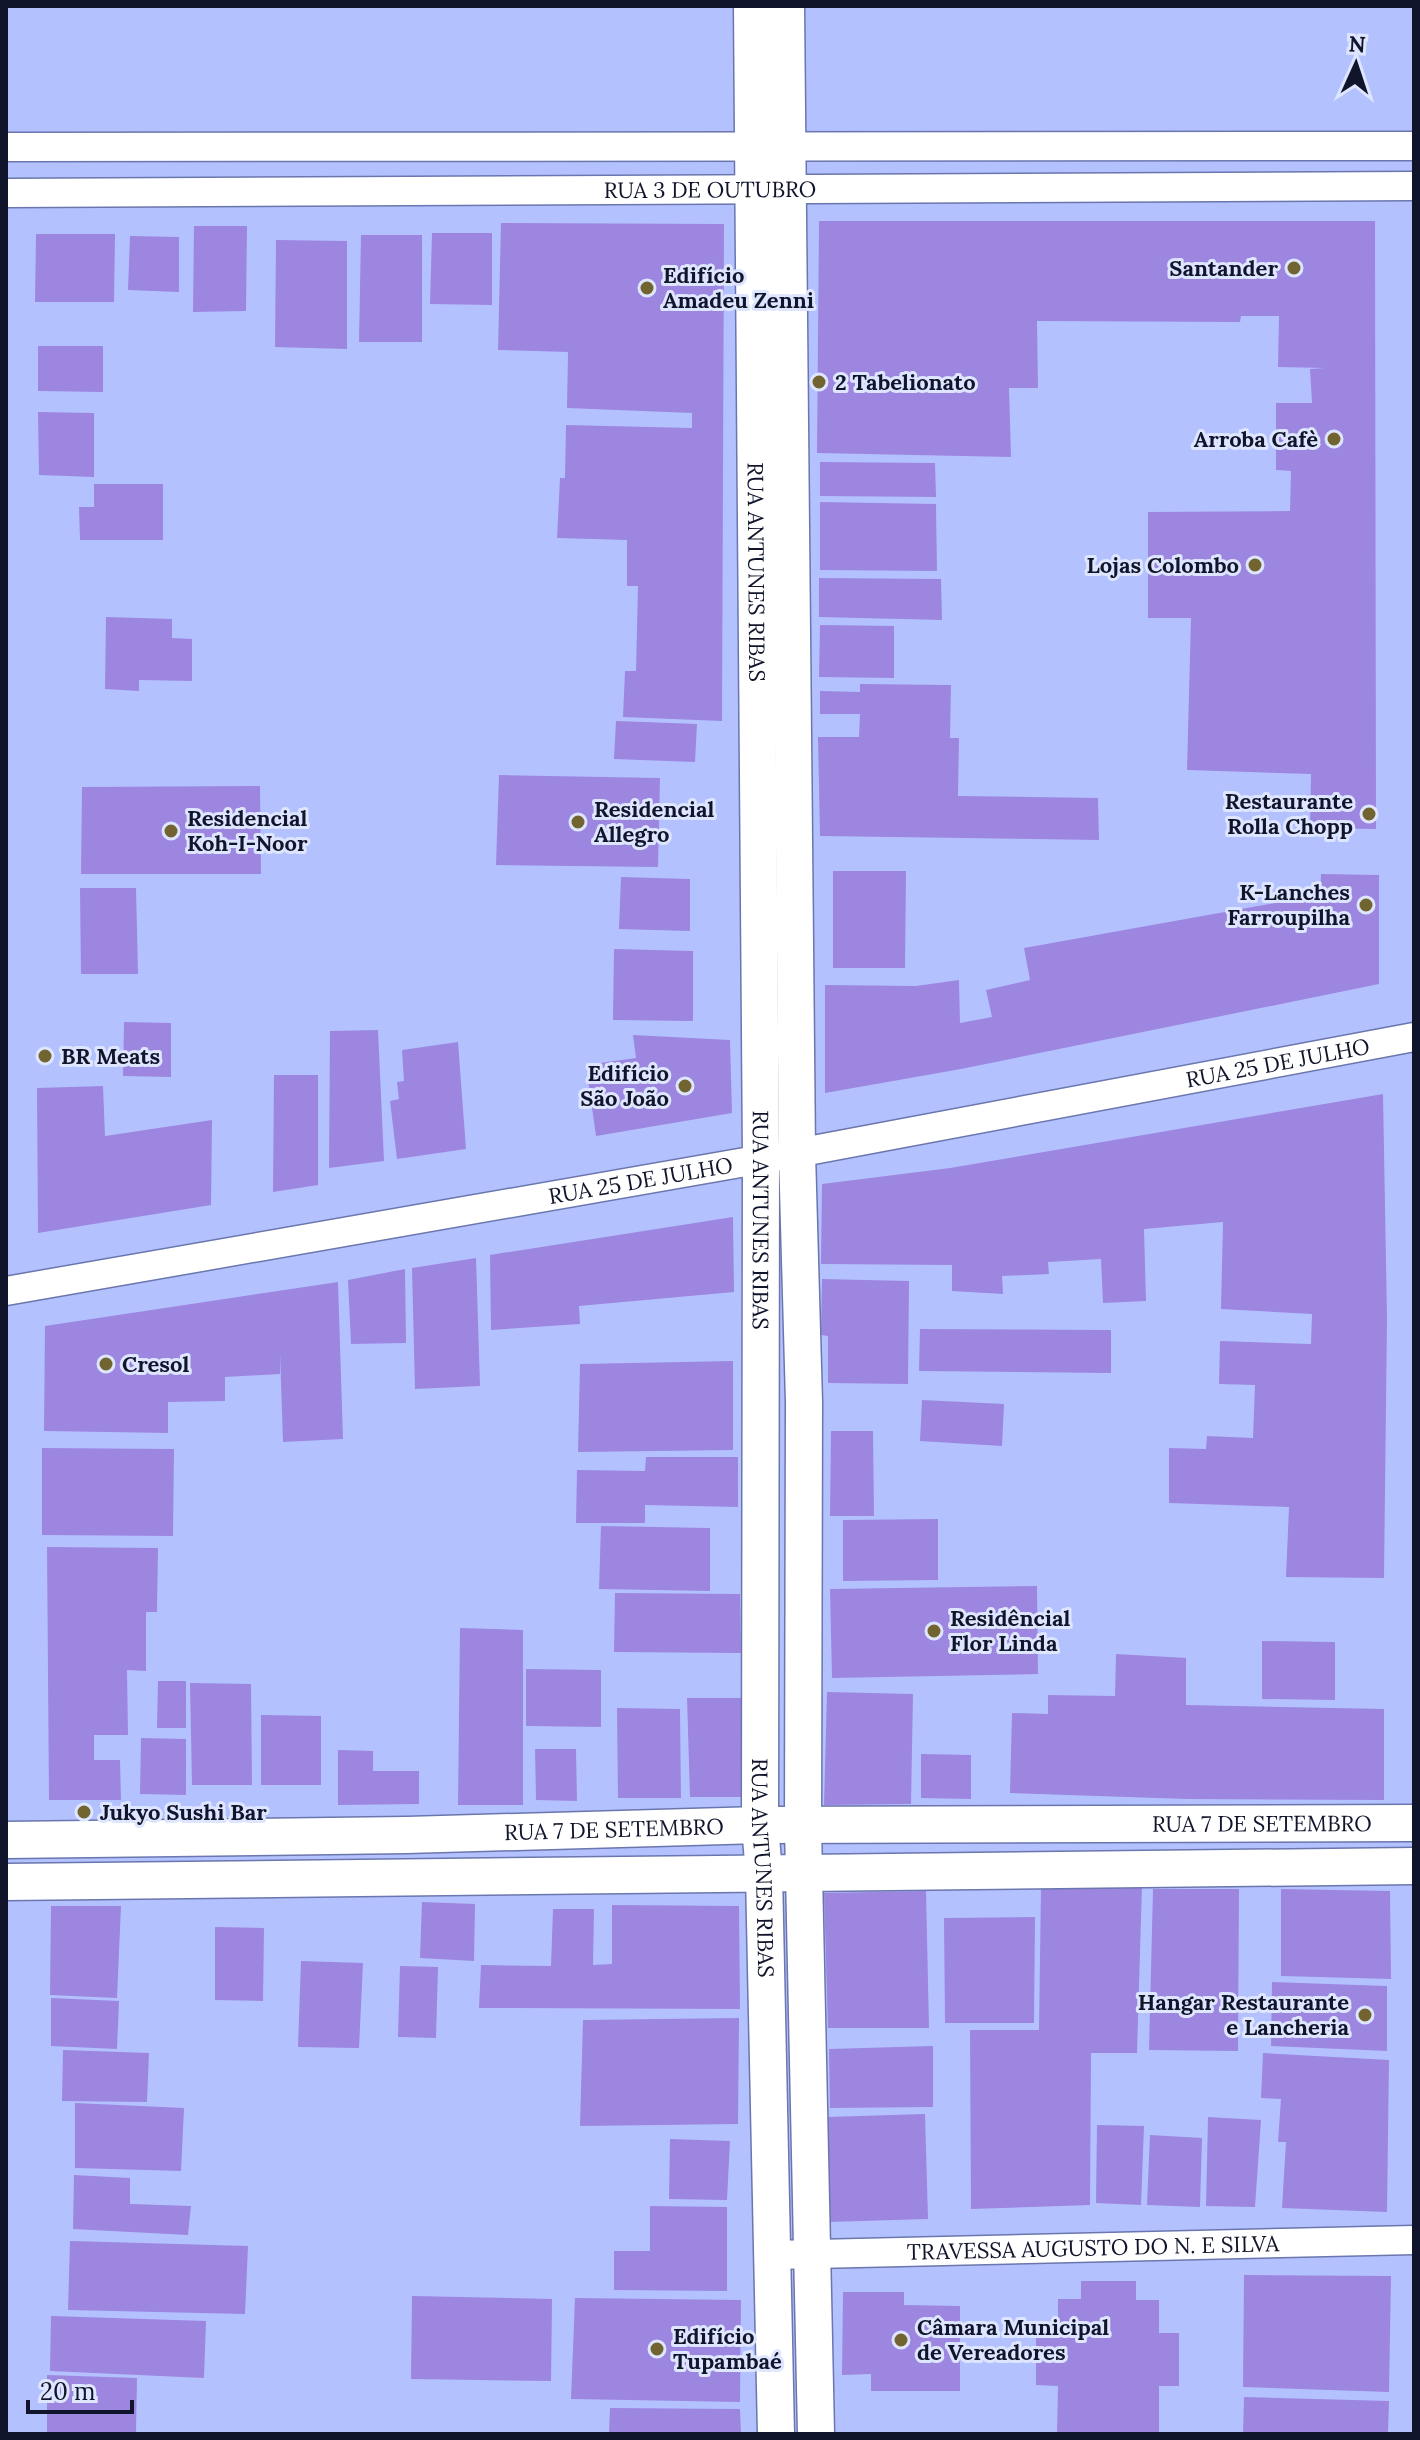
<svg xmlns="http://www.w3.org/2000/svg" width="1420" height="2440" font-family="Lora,serif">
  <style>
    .building { fill: #9d86e0 }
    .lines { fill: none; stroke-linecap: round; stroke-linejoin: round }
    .minor-casing { stroke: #6a76ad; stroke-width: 31 }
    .tertiary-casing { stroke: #6a76ad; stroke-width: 39 }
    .minor { stroke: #fff; stroke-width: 28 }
    .tertiary { stroke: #fff; stroke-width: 36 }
    .poi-dot { fill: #726431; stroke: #dee5fe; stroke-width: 3 }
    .labels { text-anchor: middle; stroke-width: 6; stroke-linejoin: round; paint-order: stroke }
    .street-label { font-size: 22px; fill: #11152b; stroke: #dee5fe }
    .poi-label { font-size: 22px; font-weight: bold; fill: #11152b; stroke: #dee5fe; text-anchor: start }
  </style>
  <rect width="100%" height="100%" fill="#b3c2ff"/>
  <g class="building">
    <polygon points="819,221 1375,221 1376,829 1310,828 1311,774 1187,770 1191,618 1148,618 1148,512 1290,511 1291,471 1276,470 1276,403 1312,403 1310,369 1325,368 1278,367 1279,316 1241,316 1240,322 1037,321 1038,388 1009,388 1011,457 817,453"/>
    <polygon points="501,223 724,224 722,721 623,717 625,671 636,671 638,586 627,586 627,540 557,538 560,478 565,478 566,425 692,428 692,413 567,408 568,352 498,350"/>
    <polygon points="194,226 247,226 246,311 193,312"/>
    <polygon points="432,233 492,233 492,305 430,304"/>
    <polygon points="36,234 115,234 114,302 35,302"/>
    <polygon points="361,235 422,235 422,342 359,342"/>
    <polygon points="130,236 179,237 179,292 128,290"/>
    <polygon points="276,240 347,241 347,349 275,347"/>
    <polygon points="38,346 103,346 103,392 38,391"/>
    <polygon points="38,412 94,413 94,477 39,475"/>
    <polygon points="820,462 935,463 936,497 820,496"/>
    <polygon points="94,484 163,484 163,540 80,540 79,507 94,507"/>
    <polygon points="820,502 936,504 937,571 820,570"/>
    <polygon points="819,578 941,579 942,620 819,617"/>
    <polygon points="106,617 172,619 172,638 192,639 192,681 139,680 139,691 105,689"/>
    <polygon points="820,625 894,626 894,678 819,677"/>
    <polygon points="860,684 951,685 950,738 959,738 958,796 1098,798 1099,840 820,836 818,737 859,737 860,714 820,714 820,691 860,692"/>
    <polygon points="616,721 697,724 695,762 614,759"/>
    <polygon points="499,775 660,778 658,867 496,865"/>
    <polygon points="260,786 261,874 81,874 82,787"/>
    <polygon points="833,871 906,871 905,968 833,968"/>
    <polygon points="1321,874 1379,875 1379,984 961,1069 825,1093 825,985 916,986 959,980 960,1023 992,1017 986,990 1030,980 1024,948 1320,895"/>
    <polygon points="621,877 690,879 690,931 619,929"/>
    <polygon points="80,888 136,888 138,974 81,974"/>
    <polygon points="614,949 693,951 693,1021 613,1020"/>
    <polygon points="124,1022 171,1023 171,1077 123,1076"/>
    <polygon points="378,1030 384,1161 329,1168 330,1031"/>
    <polygon points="633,1035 730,1040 732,1113 596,1136 586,1065 636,1058"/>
    <polygon points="458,1042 466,1149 397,1159 390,1101 399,1099 397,1082 404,1081 402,1050"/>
    <polygon points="274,1075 318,1075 318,1185 273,1192"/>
    <polygon points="103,1086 105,1136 212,1120 211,1205 38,1233 37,1088"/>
    <polygon points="1383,1094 1387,1318 1384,1578 1286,1577 1289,1507 1169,1503 1169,1448 1206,1449 1207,1436 1253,1438 1255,1385 1219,1384 1220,1341 1311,1344 1312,1314 1221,1309 1223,1222 1144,1229 1146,1301 1103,1303 1101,1259 1048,1262 1049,1274 1002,1276 1003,1294 952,1291 952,1265 821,1264 822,1184 950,1168"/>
    <polygon points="733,1217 734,1292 579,1306 580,1324 491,1330 490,1255"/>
    <polygon points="476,1258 480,1386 415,1389 412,1268"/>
    <polygon points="405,1269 406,1343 351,1344 348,1280"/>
    <polygon points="822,1279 909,1281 908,1384 828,1383 828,1336 821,1335"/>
    <polygon points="338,1282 343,1439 283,1442 280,1353 280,1374 225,1377 225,1401 168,1402 168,1433 44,1431 45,1326"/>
    <polygon points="920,1329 1111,1330 1111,1373 919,1371"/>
    <polygon points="733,1361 733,1450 578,1452 580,1364"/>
    <polygon points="922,1400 1004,1404 1002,1446 920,1441"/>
    <polygon points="831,1431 873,1431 874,1516 830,1516"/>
    <polygon points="42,1448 174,1449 173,1536 42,1535"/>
    <polygon points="646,1457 738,1457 738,1507 645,1505 645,1523 576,1523 577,1470 645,1471"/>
    <polygon points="938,1519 938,1580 843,1581 843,1520"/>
    <polygon points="601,1526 710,1528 710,1591 599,1589"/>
    <polygon points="47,1547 158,1548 157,1612 146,1612 146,1671 127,1670 128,1735 94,1735 94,1760 120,1760 121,1800 49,1800"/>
    <polygon points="1037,1586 1038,1674 832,1678 830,1589"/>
    <polygon points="615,1593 740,1594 741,1653 614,1652"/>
    <polygon points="460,1628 523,1630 523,1805 458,1805"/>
    <polygon points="1262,1641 1335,1642 1335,1700 1262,1699"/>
    <polygon points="1116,1654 1186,1658 1186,1705 1384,1709 1384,1800 1187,1799 1010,1793 1012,1713 1048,1714 1048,1695 1115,1696"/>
    <polygon points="526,1669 601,1670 601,1727 526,1726"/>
    <polygon points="158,1681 186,1681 186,1728 157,1728"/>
    <polygon points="190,1683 251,1684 252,1785 192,1785"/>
    <polygon points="827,1692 913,1694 911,1804 824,1805"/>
    <polygon points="687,1698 742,1698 743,1797 690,1797"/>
    <polygon points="617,1708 680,1709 681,1798 618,1798"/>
    <polygon points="261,1715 321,1716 321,1785 261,1785"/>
    <polygon points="141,1738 186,1739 186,1795 140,1794"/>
    <polygon points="535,1749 576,1749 577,1801 536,1800"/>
    <polygon points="338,1750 373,1751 373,1771 419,1771 419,1804 338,1805"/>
    <polygon points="921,1754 971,1755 971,1799 921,1798"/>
    <polygon points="1142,1886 1137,2053 1091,2053 1090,2205 971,2209 970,2030 1039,2030 1041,1887"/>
    <polygon points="1153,1889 1239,1889 1238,2051 1149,2050"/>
    <polygon points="1281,1889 1390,1891 1391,1979 1281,1976"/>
    <polygon points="926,1891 929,2028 828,2028 824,1893"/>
    <polygon points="422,1902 475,1904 474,1961 420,1958"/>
    <polygon points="612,1905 739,1906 740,2009 479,2008 481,1965 551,1966 553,1909 594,1909 593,1965 612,1964"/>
    <polygon points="51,1906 121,1906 117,1998 50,1995"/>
    <polygon points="1035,1917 1034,2023 945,2023 944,1918"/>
    <polygon points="215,1927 264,1928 263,2001 215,2000"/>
    <polygon points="301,1961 363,1963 359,2048 298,2047"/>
    <polygon points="400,1966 438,1967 436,2038 398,2037"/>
    <polygon points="1272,1982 1387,1986 1387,2051 1271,2046"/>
    <polygon points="51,1998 119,2001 117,2049 51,2046"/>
    <polygon points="739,2018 738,2124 580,2126 583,2020"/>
    <polygon points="933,2046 933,2107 830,2108 829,2049"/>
    <polygon points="63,2050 149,2053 147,2102 62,2101"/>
    <polygon points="1263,2053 1389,2060 1387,2212 1282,2208 1286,2142 1278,2142 1281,2099 1261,2098"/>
    <polygon points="75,2103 184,2108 181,2171 75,2168"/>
    <polygon points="925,2114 928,2219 829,2222 826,2117"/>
    <polygon points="1208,2117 1261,2120 1255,2207 1206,2206"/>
    <polygon points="1097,2125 1144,2126 1141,2205 1096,2203"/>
    <polygon points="1150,2135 1202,2138 1200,2207 1147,2205"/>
    <polygon points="670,2139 730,2141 727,2200 669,2199"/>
    <polygon points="74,2175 130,2178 130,2204 191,2206 188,2235 73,2229"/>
    <polygon points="650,2206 727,2207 727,2291 614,2290 614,2251 650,2251"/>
    <polygon points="70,2241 248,2246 245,2314 68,2310"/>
    <polygon points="1244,2275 1391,2276 1389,2392 1243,2387"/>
    <polygon points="1081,2281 1136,2281 1136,2300 1159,2300 1159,2333 1179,2333 1179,2386 1159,2386 1159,2434 1057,2434 1058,2386 1036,2385 1036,2335 1058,2335 1058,2299 1081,2299"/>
    <polygon points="843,2292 904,2292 904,2305 960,2306 960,2391 871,2391 871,2374 842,2375"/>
    <polygon points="412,2296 552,2299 551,2381 411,2379"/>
    <polygon points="575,2298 741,2300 740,2402 571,2399"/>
    <polygon points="51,2316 206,2321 204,2378 50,2371"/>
    <polygon points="47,2375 137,2378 136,2433 47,2434"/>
    <polygon points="1244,2397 1389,2401 1388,2434 1243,2434"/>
    <polygon points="610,2408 740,2409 741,2434 609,2434"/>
  </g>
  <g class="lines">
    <defs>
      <g id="minor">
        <polyline points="6,147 1414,146"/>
        <path id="s1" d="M6,193L1414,186"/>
        <path id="s2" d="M6,1291L797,1153L1414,1037"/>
        <path id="s3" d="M773,2255L1414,2240"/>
      </g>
      <g id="tertiary">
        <path id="s4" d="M752,6L761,1159L760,1825L764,1874L776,2434"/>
        <polyline points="786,6 797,1153 804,1402 803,1827 816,2434"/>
        <path id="s5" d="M6,1840L407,1835L760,1825L1414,1823"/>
        <polyline points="6,1882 1414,1866"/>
      </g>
    </defs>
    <use href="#minor" class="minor-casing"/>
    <use href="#tertiary" class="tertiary-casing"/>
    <use href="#minor" class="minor"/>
    <use href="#tertiary" class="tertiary"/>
  </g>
  <g class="poi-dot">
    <circle cx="1294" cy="268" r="8"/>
    <circle cx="647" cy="288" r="8"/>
    <circle cx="819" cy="382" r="8"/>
    <circle cx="1334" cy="439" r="8"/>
    <circle cx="1255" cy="565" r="8"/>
    <circle cx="1369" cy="814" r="8"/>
    <circle cx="578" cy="822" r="8"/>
    <circle cx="171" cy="831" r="8"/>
    <circle cx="1366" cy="905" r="8"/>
    <circle cx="45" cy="1056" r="8"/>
    <circle cx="685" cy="1086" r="8"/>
    <circle cx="106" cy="1364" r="8"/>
    <circle cx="934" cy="1631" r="8"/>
    <circle cx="84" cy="1812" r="8"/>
    <circle cx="1365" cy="2015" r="8"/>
    <circle cx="901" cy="2340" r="8"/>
    <circle cx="657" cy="2349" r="8"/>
  </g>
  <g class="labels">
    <g class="street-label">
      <text dy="8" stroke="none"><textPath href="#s1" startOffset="704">RUA 3 DE OUTUBRO</textPath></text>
      <text dy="8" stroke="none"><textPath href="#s4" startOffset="566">RUA ANTUNES RIBAS</textPath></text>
      <text dy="8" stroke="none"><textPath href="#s2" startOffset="1292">RUA 25 DE JULHO</textPath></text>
      <text dy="8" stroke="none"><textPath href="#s2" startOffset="644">RUA 25 DE JULHO</textPath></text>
      <text dy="8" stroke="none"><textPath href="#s4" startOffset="1214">RUA ANTUNES RIBAS</textPath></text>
      <text dy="8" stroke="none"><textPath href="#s5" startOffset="1256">RUA 7 DE SETEMBRO</textPath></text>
      <text dy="8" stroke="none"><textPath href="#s5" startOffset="608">RUA 7 DE SETEMBRO</textPath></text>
      <text dy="8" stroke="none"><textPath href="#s4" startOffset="1862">RUA ANTUNES RIBAS</textPath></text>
      <text dy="8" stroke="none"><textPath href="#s3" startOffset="320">TRAVESSA AUGUSTO DO N. E SILVA</textPath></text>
    </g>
    <g class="poi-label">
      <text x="1278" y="276" text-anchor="end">Santander</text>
      <text x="663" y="283">Edifício<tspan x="663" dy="25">Amadeu Zenni</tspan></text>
      <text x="835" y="390">2 Tabelionato</text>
      <text x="1318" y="447" text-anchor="end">Arroba Cafè</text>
      <text x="1239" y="573" text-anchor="end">Lojas Colombo</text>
      <text x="1353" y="809" text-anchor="end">Restaurante<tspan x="1353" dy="25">Rolla Chopp</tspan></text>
      <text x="594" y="817">Residencial<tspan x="594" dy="25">Allegro</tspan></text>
      <text x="187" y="826">Residencial<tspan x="187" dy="25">Koh-I-Noor</tspan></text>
      <text x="1350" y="900" text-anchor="end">K-Lanches<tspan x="1350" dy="25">Farroupilha</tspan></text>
      <text x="61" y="1064">BR Meats</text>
      <text x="669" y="1081" text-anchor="end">Edifício<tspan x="669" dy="25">São João</tspan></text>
      <text x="122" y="1372">Cresol</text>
      <text x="950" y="1626">Residêncial<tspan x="950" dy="25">Flor Linda</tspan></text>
      <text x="100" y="1820">Jukyo Sushi Bar</text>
      <text x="1349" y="2010" text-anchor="end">Hangar Restaurante<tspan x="1349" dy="25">e Lancheria</tspan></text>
      <text x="917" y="2335">Câmara Municipal<tspan x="917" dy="25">de Vereadores</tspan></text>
      <text x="673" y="2344">Edifício<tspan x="673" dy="25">Tupambaé</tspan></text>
    </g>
  </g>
  <rect width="1420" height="2440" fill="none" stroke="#11152b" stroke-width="16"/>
  <g transform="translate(1356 64) rotate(3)" stroke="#dee5fe" stroke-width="6" paint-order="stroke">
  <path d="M0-6L14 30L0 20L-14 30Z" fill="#11152b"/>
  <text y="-12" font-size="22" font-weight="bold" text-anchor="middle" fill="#11152b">N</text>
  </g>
  <path d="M28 2400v12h104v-12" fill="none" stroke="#11152b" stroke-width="4"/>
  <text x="40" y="2400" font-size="24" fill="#11152b" stroke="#dee5fe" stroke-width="6" paint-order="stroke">20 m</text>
</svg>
